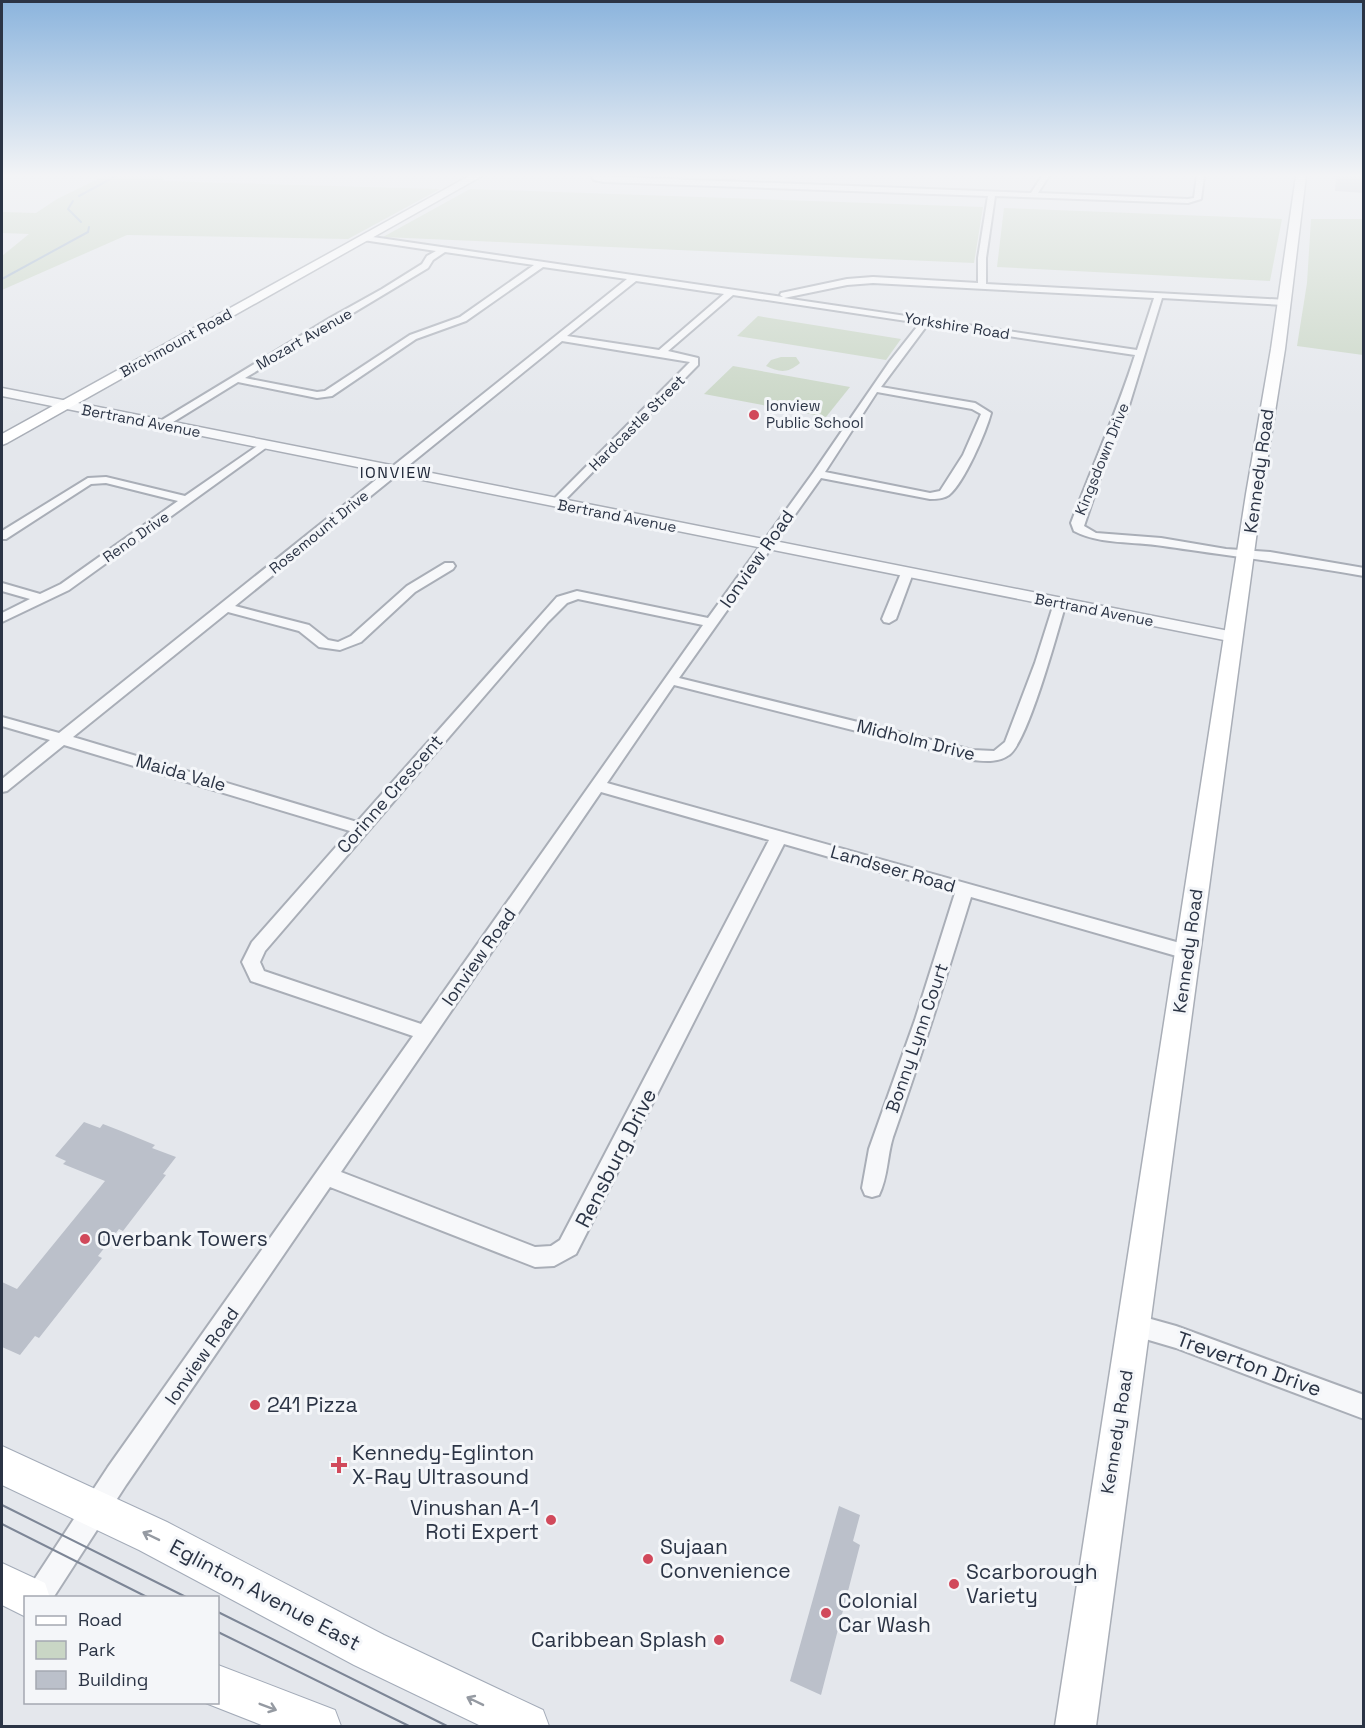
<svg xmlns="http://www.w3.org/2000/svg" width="1365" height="1728" font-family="'Space Grotesk',sans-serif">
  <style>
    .green { fill: #c9d6c5 }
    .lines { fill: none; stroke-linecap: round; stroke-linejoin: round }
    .stream { stroke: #9fb4cc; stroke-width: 2 }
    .building { fill: #bbc0ca }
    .minor-casing { stroke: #a9aeb7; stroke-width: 4 }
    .tertiary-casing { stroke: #a9aeb7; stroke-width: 3 }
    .secondary-casing { stroke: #a9aeb7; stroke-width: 3 }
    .primary-casing { stroke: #a3abb8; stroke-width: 2 }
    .minor { fill: #f7f8fa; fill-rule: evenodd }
    .tertiary { fill: #f7f8fa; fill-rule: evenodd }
    .secondary { fill: #fff; fill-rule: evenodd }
    .primary { fill: #fff; fill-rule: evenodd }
    .tram { stroke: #7d8696; stroke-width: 2 }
    .oneway { stroke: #959aa2 }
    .poi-dot { fill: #d1495b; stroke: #f4f6f9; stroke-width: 2 }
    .labels { text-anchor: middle; stroke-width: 6; stroke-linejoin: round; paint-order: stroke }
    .far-street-label { font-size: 15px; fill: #2b3445; stroke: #f4f6f9 }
    .far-poi-label { font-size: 15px; fill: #2b3445; stroke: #f4f6f9; text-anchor: start }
    .far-neighbourhood-label { font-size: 16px; letter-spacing: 1.5px; fill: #1d2536; stroke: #f4f6f9 }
    .street-label { font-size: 18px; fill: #2b3445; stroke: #f4f6f9 }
    .near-street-label { font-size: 21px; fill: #2b3445; stroke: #f4f6f9 }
    .near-poi-label { font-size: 21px; fill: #2b3445; stroke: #f4f6f9; text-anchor: start }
  </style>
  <rect width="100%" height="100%" fill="#e4e7ec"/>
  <g class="green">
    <polygon points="104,176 164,176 163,181 440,189 348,239 127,235 2,290 2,256 29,234 2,233 2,212 36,213 57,199"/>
    <polygon points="470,189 983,207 974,263 383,237"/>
    <polygon points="1004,208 1282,219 1270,281 997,267"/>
    <polygon points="1311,219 1363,219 1363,355 1297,346 1307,283"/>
    <polygon points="758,316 901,339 886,360 737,336"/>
    <path d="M781,357H796L800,363C787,374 779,372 766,366L771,360Z"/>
    <polygon points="733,366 850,387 826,417 704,394"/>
  </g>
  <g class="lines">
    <g class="stream">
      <polyline points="79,196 116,176"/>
      <polyline points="73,201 68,209 81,222"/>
      <polyline points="2,279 88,232 89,227"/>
    </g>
  </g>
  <g class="building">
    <polygon points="1336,176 1364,177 1364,193 1335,191"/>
    <polygon points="84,1122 100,1128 103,1124 121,1131 155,1145 152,1148 176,1157 163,1174 166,1175 123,1231 119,1229 98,1256 102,1258 39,1338 35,1336 20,1355 2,1347 2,1282 17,1289 105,1181 63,1164 66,1161 55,1156"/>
    <polygon points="839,1506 860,1515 853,1541 860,1545 821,1695 790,1681"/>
  </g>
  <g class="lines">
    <defs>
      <g id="minor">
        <path d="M592,176L1031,193L1042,176H1049L1038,193L1188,199L1194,198L1197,176H1204L1201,199L1188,203L995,196L986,258V284L1287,300V304L1284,305L1162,298L1128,409L1110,448L1084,526L1096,533L1161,538L1226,549L1270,552L1364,568V576C1297,564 1230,556 1163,546C1133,541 1101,545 1074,531L1071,523C1092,467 1117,412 1135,355L928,324L881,387L975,403L991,413C986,432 964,483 949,495C943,499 936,499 930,499L821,478L679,678L972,750L994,751L1005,742L1035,663L1054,603L1055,600H1065L1066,603C1058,630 1028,742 1009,755C998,763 984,761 972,760L674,685L607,783L1187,945L1193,947L1196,952L1193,957L1187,959L971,897C946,978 921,1057 893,1137C887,1156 888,1177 879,1195L872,1197L865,1195L862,1188L869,1149L915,1020L955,893L784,844L576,1254L554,1266L535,1267L330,1187L126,1485L53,1598H26V1602L24,1598L28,1589L108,1467L413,1036L251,981L242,962L252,942L350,831L64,745L7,791L2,792V779L50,740L2,726V717L59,733L627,279L543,267L466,321L416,339L332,396L317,398L238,382L165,427H157V423L330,318L382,289L422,264L427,256L436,251L363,240V236H366L783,297L780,295L781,293L847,279L873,277L978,283V258L988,196L604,182L594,180ZM445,252L534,265L460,317L410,335L325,391L317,392L245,378L428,268L433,260ZM636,281L724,294L659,350L567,336ZM873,283L1154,298L1137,350L784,298L847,285ZM733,295L920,323L890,361L813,473L708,618L577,591L557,597L357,822L73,737L228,612L299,631L319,647L340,650L361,642L415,592L453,569L455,566L453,563H445L407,586L351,636L338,642L328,640L309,625L235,606L562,341L690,362L550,503L552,505H560L698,365V358L668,351ZM877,392L972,409L981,414L963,455L940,491L930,493L825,472ZM578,599L703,625L421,1024L264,971L260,962L265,951L548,622L567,603ZM601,792L769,840L560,1240L551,1246L535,1247L341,1172Z"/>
        <polygon points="263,442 268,445 267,447 69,590 2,622 2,613 30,599 2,591 2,583 40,594 61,584 178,501 106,483 91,484 6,539 2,539 2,531 88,478 106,477 185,496"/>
        <polygon points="907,569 913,573 896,619 889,623 884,622 882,619 901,573"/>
        <polygon points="1133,1314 1176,1326 1364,1395 1364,1419 1176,1348 1125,1333 1122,1325 1125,1317"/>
      </g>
      <polygon id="tertiary" points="2,388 1234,632 1240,633 1242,637 1240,641 1234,642 2,396"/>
      <g id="secondary">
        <polygon points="469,176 482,176 7,443 2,445 2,434"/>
        <polygon points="1296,176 1306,176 1285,349 1262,494 1096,1726 1055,1726 1246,494 1271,349"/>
      </g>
      <g id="primary">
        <polygon points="2,1446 167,1522 384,1635 543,1710 549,1726 481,1726 354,1665 139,1550 2,1485"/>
        <polygon points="2,1563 45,1583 50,1598 26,1598 26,1617 2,1605"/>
        <polygon points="218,1665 335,1710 341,1726 264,1726 203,1702 218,1702"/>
      </g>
    </defs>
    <use href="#minor" class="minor-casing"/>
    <use href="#tertiary" class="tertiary-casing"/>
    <use href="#secondary" class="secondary-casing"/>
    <use href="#primary" class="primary-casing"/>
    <use href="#minor" class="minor"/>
    <use href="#tertiary" class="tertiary"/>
    <use href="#secondary" class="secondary"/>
    <use href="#primary" class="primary"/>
    <g class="tram">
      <polyline points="2,1505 188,1598"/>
      <polyline points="2,1524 149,1598"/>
      <polyline points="218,1612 447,1726"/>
      <polyline points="218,1632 409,1726"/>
    </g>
  </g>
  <defs><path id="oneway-shaft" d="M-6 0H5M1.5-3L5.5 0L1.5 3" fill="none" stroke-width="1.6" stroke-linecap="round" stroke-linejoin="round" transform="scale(1.5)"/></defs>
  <g class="oneway">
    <use href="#oneway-shaft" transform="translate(151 1536) rotate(-154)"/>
    <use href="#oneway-shaft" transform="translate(475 1701) rotate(-154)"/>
    <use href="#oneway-shaft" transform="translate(268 1707) rotate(21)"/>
  </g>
  <linearGradient id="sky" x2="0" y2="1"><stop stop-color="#8bb4dd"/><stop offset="0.42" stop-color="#f3f4f6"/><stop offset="1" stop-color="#f3f4f6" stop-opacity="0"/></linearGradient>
  <rect width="1365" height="418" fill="url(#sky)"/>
  <g class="poi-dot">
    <circle cx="754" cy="415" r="6"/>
    <circle cx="85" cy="1239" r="6"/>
    <circle cx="255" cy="1405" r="6"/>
    <path d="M336 1456h6v6h6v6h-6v6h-6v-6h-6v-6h6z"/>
    <circle cx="551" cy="1520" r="6"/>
    <circle cx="648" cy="1559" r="6"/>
    <circle cx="954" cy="1584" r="6"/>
    <circle cx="826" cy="1613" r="6"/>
    <circle cx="719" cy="1640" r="6"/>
  </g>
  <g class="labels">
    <g class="far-street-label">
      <text transform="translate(957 326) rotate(9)" y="5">Yorkshire Road</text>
      <text transform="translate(304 339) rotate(-30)" y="5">Mozart Avenue</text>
      <text transform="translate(176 343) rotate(-29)" y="5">Birchmount Road</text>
      <text transform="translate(141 421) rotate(11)" y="5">Bertrand Avenue</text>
      <text transform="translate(637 423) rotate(-45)" y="5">Hardcastle Street</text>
      <text transform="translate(1102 459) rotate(-68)" y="5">Kingsdown Drive</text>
      <text transform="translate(617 516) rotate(11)" y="5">Bertrand Avenue</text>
      <text transform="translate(319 532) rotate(-39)" y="5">Rosemount Drive</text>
      <text transform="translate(136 537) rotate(-35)" y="5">Reno Drive</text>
      <text transform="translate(1094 610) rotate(11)" y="5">Bertrand Avenue</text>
    </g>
    <g class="far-poi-label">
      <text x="766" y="411">Ionview<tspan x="766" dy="17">Public School</tspan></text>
    </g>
    <g class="far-neighbourhood-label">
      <text x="396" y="478">IONVIEW</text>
    </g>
    <g class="street-label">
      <text transform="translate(1259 471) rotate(-82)" y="6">Kennedy Road</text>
      <text transform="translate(757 559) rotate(-55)" y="6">Ionview Road</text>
      <text transform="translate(916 740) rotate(14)" y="6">Midholm Drive</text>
      <text transform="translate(181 773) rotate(16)" y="6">Maida Vale</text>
      <text transform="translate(390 794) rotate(-49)" y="6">Corinne Crescent</text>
      <text transform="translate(893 869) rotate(16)" y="6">Landseer Road</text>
      <text transform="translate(1188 951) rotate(-82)" y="6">Kennedy Road</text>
      <text transform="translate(479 957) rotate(-55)" y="6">Ionview Road</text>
      <text transform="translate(917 1038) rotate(-71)" y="6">Bonny Lynn Court</text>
      <text transform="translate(202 1356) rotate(-55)" y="6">Ionview Road</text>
      <text transform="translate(1117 1432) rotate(-81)" y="6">Kennedy Road</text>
    </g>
    <g class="near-street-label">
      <text transform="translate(616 1158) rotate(-63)" y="7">Rensburg Drive</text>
      <text transform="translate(1249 1364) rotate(20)" y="7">Treverton Drive</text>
      <text transform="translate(265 1595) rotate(28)" y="7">Eglinton Avenue East</text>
    </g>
    <g class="near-poi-label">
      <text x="97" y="1246">Overbank Towers</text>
      <text x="267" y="1412">241 Pizza</text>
      <text x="352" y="1460">Kennedy-Eglinton<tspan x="352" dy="24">X-Ray Ultrasound</tspan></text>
      <text x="539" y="1515" text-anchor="end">Vinushan A-1<tspan x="539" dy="24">Roti Expert</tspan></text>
      <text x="660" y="1554">Sujaan<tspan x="660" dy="24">Convenience</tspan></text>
      <text x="966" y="1579">Scarborough<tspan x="966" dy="24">Variety</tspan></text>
      <text x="838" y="1608">Colonial<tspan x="838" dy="24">Car Wash</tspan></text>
      <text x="707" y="1647" text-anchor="end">Caribbean Splash</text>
    </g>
  </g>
  <rect width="1365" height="1728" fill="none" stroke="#2b3445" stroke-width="6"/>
  <rect x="24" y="1596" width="195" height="108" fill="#f4f6f9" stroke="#a4a8b1" stroke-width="1.5"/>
  <rect x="36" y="1616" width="30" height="9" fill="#ffffff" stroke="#a4a8b1" stroke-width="1.5"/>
  <text x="78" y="1626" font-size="18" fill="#2b3445">Road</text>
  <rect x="36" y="1641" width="30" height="18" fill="#c9d6c5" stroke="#a4a8b1" stroke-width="1.5"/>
  <text x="78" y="1656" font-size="18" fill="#2b3445">Park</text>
  <rect x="36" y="1671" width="30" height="18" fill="#bbc0ca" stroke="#a4a8b1" stroke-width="1.5"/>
  <text x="78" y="1686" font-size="18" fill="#2b3445">Building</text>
</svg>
